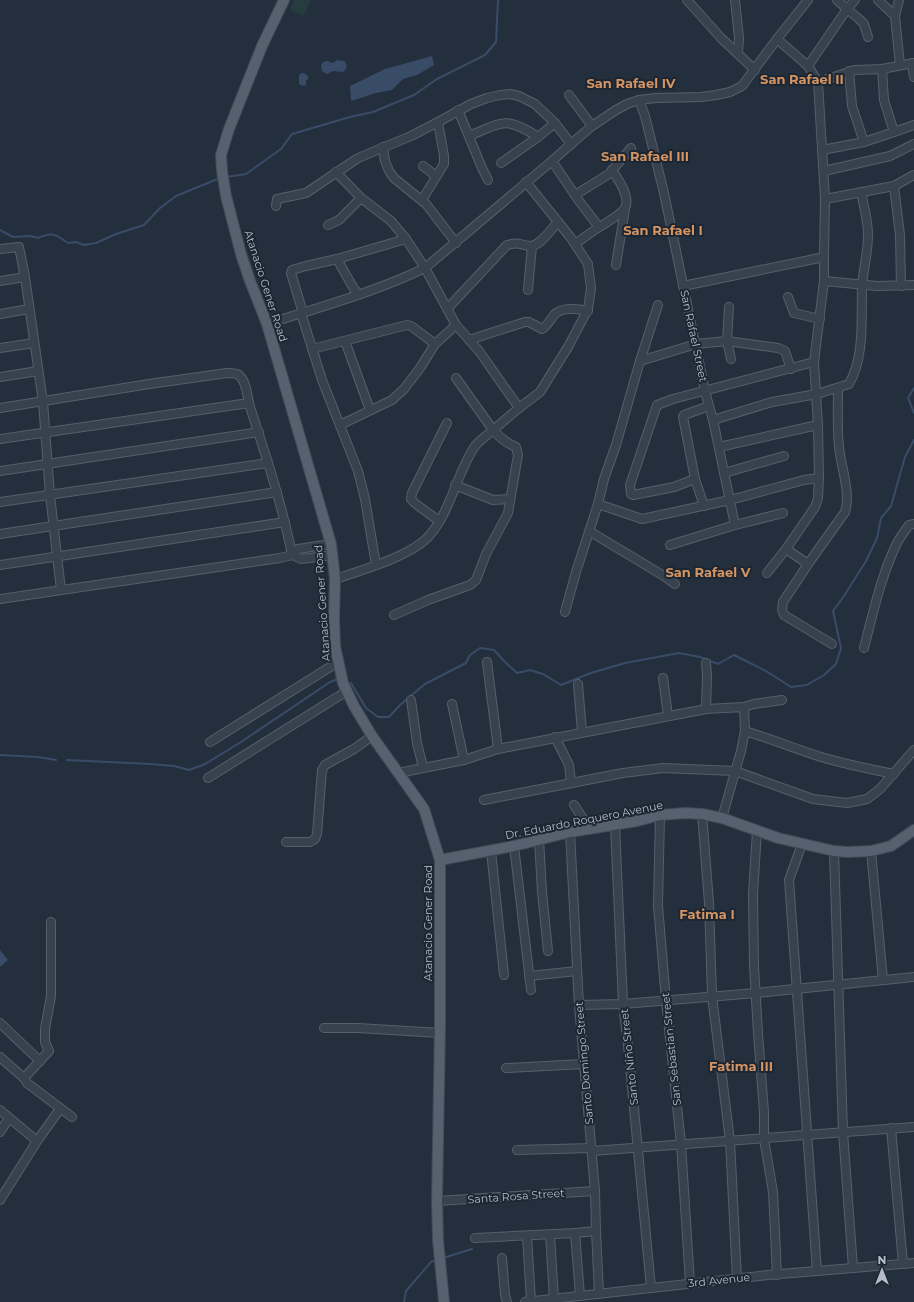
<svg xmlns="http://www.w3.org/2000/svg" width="914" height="1302" font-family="Montserrat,sans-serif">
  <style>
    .green { fill: #263c3f }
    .water { fill: #394c67 }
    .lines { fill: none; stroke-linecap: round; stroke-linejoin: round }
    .stream { stroke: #394c67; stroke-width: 2 }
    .minor-casing { stroke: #565f6c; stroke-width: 10 }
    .major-casing { stroke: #414a57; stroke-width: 12 }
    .minor { stroke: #38414e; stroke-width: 8 }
    .major { stroke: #56606e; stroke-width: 10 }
    .labels { text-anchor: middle; stroke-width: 4; stroke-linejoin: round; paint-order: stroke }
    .street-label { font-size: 11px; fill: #b4bcc9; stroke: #1d2633 }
    .quarter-label { font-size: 13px; font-weight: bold; fill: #d59563; stroke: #1d2633 }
  </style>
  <rect width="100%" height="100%" fill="#242f3e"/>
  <polygon class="green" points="294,0 311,0 303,16 290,10"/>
  <g class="water">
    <polygon points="432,56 434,65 417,75 403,79 392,90 376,93 351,101 350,86 385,69"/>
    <path d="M337,60L344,61C348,65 347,69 343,72L333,71L327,74L322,71L321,65L323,62L327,61L333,63Z"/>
    <polygon points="301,73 304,73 308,76 308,80 306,80 306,85 302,86 299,84 299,75 301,74"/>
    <polygon points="0,950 8,960 0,967"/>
  </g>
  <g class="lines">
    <g class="stream">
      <polyline points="226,177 246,174 281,149 292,134 350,117 373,112 414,95 437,79 485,55 496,42 498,0"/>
      <path d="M0,230L13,237L31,236L38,238C53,231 56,235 68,243L76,242L84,245L96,243L116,234L144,225L160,208L176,196L220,178"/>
      <polyline points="914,388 908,398 914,413"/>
      <polyline points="351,683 366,708 378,717 389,717 400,705 425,684 466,663 470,655 480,648 494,650 505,662 517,673 530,670 543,674 561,685 591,673 625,663 679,653 700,657 718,664 734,655 766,671 791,687 807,685 824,675 836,664 841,648 833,611 844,596 866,561 877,538 881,518 891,506 905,457 914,440"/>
      <polyline points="0,755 38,757 56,760"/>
      <polyline points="67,760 151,764 174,766 189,770 205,764 241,742 330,682 338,679"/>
      <polyline points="443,1258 472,1249"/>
      <polyline points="404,1302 406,1291 431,1262 436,1260"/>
    </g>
    <defs>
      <g id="minor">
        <polyline points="687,0 721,38 755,70"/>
        <polyline points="735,0 739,38 738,53"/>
        <polyline points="837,0 847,9 858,18 864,24 868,37"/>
        <polyline points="878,0 895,16"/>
        <polyline points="899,0 895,16 900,65"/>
        <polyline points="912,63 914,77"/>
        <polyline points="808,66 847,9 855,0"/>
        <polyline points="849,71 852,106 864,142"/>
        <polyline points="818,82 855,70 882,69 914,63"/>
        <polyline points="569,95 592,126"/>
        <polyline points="639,100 645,116 664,193 705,391 713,420 735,525 783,513"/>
        <polyline points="458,110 482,168 488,180"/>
        <polyline points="894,132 914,125"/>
        <path d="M469,136C503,122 506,116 538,137"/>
        <polyline points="383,147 385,161 389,171 394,178 426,204 456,243"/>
        <polyline points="822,150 864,142 894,132 884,100 882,69"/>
        <polyline points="552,161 579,201 599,227 575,244"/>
        <polyline points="501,163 538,137 555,123"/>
        <polyline points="423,166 436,176"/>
        <polyline points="824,171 890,156 914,144"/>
        <polyline points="336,172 361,198 391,221 406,239 425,268 456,325 479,351 519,408"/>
        <polyline points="894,186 900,235 901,286"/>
        <polyline points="575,195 609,174 631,148"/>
        <polyline points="825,199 894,186 914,175"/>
        <polyline points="422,200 444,164 444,156 438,122"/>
        <polyline points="276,206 277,199 306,193 358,158 411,136 438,122 471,104 487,98 500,95 510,94 519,96 535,104 555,123 571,144"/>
        <polyline points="328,225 339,220 361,198"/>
        <path d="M599,227C605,224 622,213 625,208C631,197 618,179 612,170"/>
        <polyline points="0,249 19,247 25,277 43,402 50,495 61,590"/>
        <polyline points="337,259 354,289 359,294"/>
        <polyline points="616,265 625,209"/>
        <polyline points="0,281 25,277"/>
        <polyline points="824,281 877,286 914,285"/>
        <polyline points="683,286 824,257 825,199 818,82 808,66 777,39"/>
        <polyline points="528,290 532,246"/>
        <polyline points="788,297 794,313 820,319"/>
        <polyline points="729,307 727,341 731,359"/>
        <path d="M447,309L507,245C519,242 518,244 529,246C540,247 551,229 558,222"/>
        <polyline points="301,313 322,380 358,471 365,499 376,565"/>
        <polyline points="303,313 291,273 292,270 306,266 337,259 406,239"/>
        <polyline points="0,314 29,309"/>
        <path d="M267,324C320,307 375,292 425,268L552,161L571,144L592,126L616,110L627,104L639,100L656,98L701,97L716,95L730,92L742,86L777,39L808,0"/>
        <path d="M469,340L525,322H529L542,329C547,326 550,320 554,315C562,306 577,309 588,311"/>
        <polyline points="345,341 370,410"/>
        <polyline points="0,348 34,343"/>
        <polyline points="312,349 407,325 411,326 435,344"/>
        <polyline points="640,361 658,305"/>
        <polyline points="0,377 38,371"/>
        <path d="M0,408L149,384L227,373C231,373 236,373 239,375C247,382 247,397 250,407C266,456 282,504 292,555"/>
        <path d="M713,420L772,402L817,394L849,384C865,356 861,319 862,287C863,270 868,253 868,235C868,221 864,206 861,192"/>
        <polyline points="340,425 392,400 404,389 420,368 435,344 456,325"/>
        <polyline points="0,439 249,403"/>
        <polyline points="719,447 818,425"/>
        <polyline points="0,471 259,432"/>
        <polyline points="724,473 784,456"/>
        <polyline points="695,479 674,487 633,495 631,494 630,485 657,405 673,399 814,362 824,281 824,257"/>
        <polyline points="455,485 493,500 510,499"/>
        <polyline points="0,502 268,463"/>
        <polyline points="598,504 642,519 730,500 804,480 819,478"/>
        <polyline points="704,506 695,479 683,417 684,415 709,406"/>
        <path d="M439,521C433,516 414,504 411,499L412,493L447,423"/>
        <polyline points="589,531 664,576 675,584"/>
        <polyline points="0,534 277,492"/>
        <polyline points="670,545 735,525"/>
        <path d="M786,549L808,564L845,512C851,493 841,467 839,447C837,428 838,407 838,388"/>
        <polyline points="292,555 301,559 333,555"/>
        <polyline points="808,564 783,602 782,610 784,615 832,644"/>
        <polyline points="0,565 285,522"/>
        <polyline points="767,573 786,549 815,507 818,498 819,478 818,425 814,362"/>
        <path d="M335,579C360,571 408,557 427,538C450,515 456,474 475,446C480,440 487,435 493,430L456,378"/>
        <polyline points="0,599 280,558 292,555 298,549 331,544"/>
        <polyline points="565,612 576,572 598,504 604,479 616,445 640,361 696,344 727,341 778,348 785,351 791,369"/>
        <path d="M394,615L428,600L470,585L476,580L486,554L508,513L518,455L516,447C506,443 500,438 493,430L519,408L540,392L568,347L588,309L591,288L588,264L571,238L526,182"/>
        <path d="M864,648C873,613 881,576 897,543C900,537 905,531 909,525L914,524"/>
        <polyline points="487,662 498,749"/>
        <polyline points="706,663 707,676 706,709"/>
        <polyline points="663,678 668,716"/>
        <polyline points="578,684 582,732"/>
        <polyline points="411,700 417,743 423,767"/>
        <polyline points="452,704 464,760"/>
        <polyline points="744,707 754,704 782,700"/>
        <path d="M745,731C771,739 796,749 821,757C845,764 869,769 894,774"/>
        <polyline points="555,737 569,765 571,782"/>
        <polyline points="210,742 338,662"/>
        <polyline points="398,773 464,760 498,749 706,709 744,707 745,731 741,751 722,818"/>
        <polyline points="208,778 347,691"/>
        <polyline points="484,800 623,773 663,768 735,771 813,799 847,803 867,799 880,789 914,750"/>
        <polyline points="574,805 590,829"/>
        <polyline points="702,814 709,903 712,996 730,1141 737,1279"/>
        <polyline points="660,815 658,906 666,1000 681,1144 690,1283"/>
        <polyline points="615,825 623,1004 628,1045 651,1288"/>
        <polyline points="757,831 753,894 754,966 758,1033 764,1112 764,1139 773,1192 777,1275"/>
        <polyline points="570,832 579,1005 595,1191 596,1231 599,1294"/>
        <polyline points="539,839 542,892 548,951"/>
        <polyline points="286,842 310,842 315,839 317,834 322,770 325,765 354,749 372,736"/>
        <polyline points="802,844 789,880 817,1271"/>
        <polyline points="514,846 531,990"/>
        <polyline points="491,851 504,975"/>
        <polyline points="834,851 843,1132 853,1268"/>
        <polyline points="871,851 883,980"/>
        <polyline points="529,976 577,971"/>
        <polyline points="579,1005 623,1004 756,993 914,977"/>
        <polyline points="0,1023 40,1061"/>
        <polyline points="324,1028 358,1028 440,1033"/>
        <polyline points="0,1057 24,1078 27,1083 72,1117"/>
        <polyline points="506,1068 584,1064"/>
        <polyline points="24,1078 49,1051 45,1042 45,1029 51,996 51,922"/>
        <polyline points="0,1110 37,1141"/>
        <polyline points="891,1128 903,1264"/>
        <polyline points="0,1132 9,1118"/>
        <polyline points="517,1150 592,1148"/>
        <polyline points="592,1151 914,1127"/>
        <polyline points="0,1200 37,1141 60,1109"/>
        <polyline points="437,1201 595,1191"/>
        <polyline points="575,1233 580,1296"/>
        <polyline points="550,1235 554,1299"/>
        <polyline points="527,1236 531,1301"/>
        <polyline points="475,1238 575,1233 596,1231"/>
        <polyline points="502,1258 505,1295 507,1302"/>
        <polyline points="525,1302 768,1275 914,1263"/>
      </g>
      <g id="major">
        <polyline points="284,0 262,46 229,129 221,155 222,171 226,196 241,254 250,281 267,324 331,544 335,579 334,618 335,646 343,683 354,706 372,736 424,809 440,860 440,1025 437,1201 438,1240 444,1302"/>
        <polyline points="440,860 514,846 570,832 637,821 660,815 686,813 702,814 722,818 778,838 834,851 848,852 871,851 891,846 914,830"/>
      </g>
    </defs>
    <use href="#minor" class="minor-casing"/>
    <use href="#major" class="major-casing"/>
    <use href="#minor" class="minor"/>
    <use href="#major" class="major"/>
  </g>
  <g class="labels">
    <g class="street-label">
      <text transform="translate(266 286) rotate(72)" y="4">Atanacio Gener Road</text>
      <text transform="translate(694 336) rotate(78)" y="4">San Rafael Street</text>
      <text transform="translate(322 603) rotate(-94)" y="4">Atanacio Gener Road</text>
      <text transform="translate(584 820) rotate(-11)" y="4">Dr. Eduardo Roquero Avenue</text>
      <text transform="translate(428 923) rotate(-90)" y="4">Atanacio Gener Road</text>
      <text transform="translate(671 1049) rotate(-96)" y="4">San Sebastian Street</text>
      <text transform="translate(629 1057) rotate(-96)" y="4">Santo Niño Street</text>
      <text transform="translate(584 1063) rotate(-95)" y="4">Santo Domingo Street</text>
      <text transform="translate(516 1196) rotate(-4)" y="4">Santa Rosa Street</text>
      <text transform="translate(719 1280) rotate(-6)" y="4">3rd Avenue</text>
    </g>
    <g class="quarter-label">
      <text x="802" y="84">San Rafael II</text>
      <text x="631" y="88">San Rafael IV</text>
      <text x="645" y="161">San Rafael III</text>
      <text x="663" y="235">San Rafael I</text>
      <text x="708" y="577">San Rafael V</text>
      <text x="707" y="919">Fatima I</text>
      <text x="741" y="1071">Fatima III</text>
    </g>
  </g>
  <g transform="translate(882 1270)" stroke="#1d2633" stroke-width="3" paint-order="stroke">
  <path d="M0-3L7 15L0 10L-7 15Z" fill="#b4bcc9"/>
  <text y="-6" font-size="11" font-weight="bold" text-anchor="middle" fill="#b4bcc9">N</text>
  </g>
</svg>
